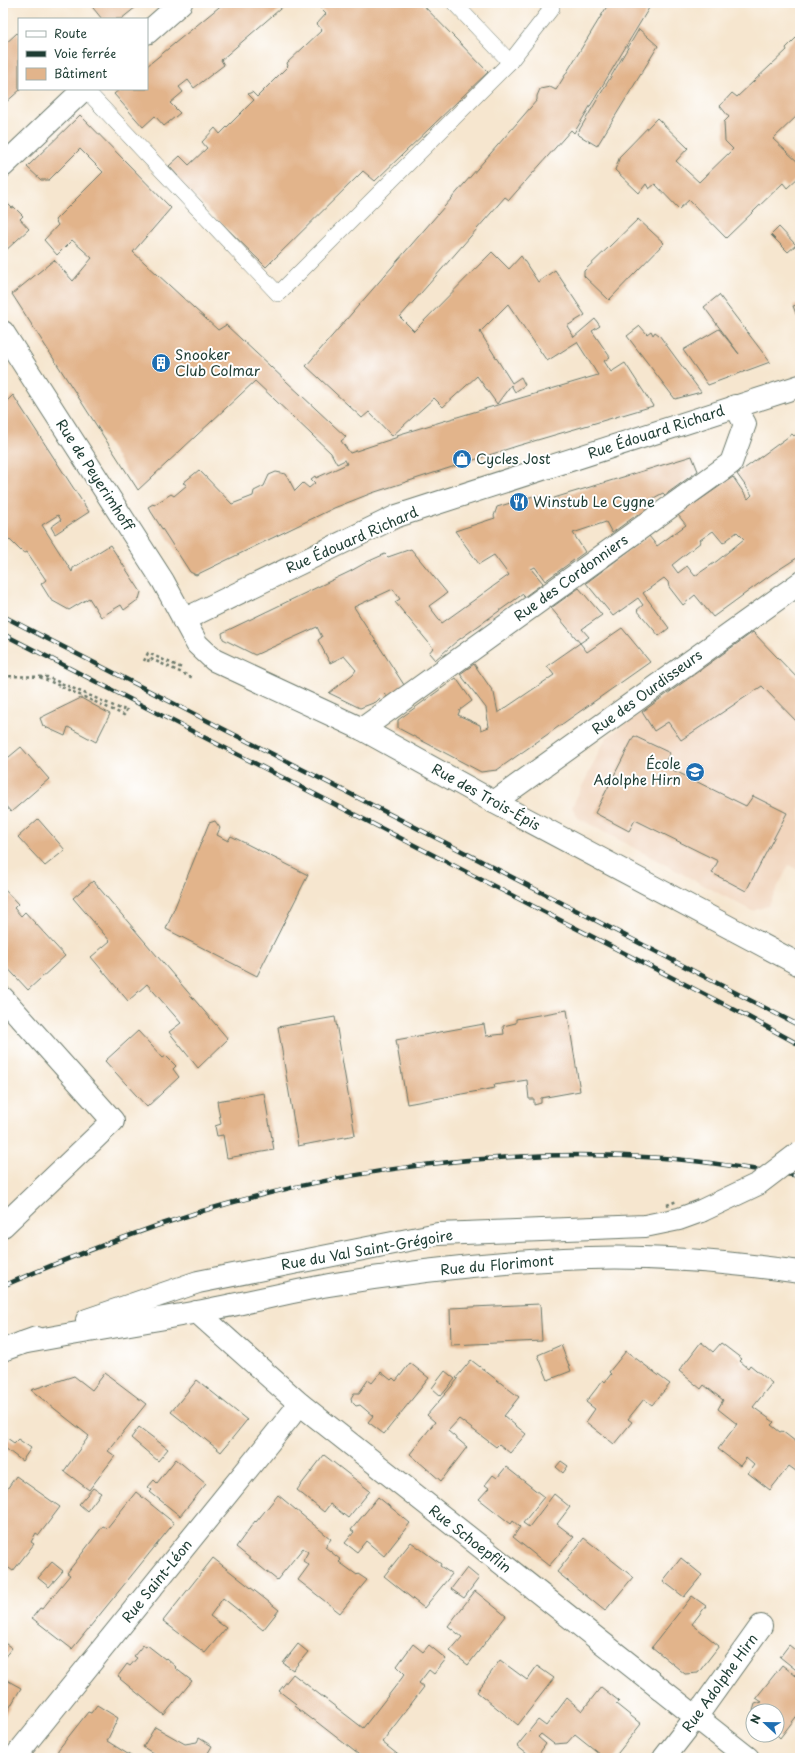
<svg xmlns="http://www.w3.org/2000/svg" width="803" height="1761" font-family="'Playpen Sans',sans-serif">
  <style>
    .built { fill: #f1d5bd }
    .building { fill: #e2b48b; fill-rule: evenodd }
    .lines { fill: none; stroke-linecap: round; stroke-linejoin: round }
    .service-casing { stroke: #6a786a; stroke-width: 16 }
    .pedestrian-casing { stroke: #6a786a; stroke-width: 24 }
    .minor-casing { stroke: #6a786a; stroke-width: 24 }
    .tertiary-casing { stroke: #6a786a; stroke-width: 24 }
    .path { stroke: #6a786a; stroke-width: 2.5; stroke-dasharray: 3 3; stroke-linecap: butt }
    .service { stroke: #fff; stroke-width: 15 }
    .pedestrian { stroke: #fff; stroke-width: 22 }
    .minor { stroke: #fff; stroke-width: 22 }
    .tertiary { stroke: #fff; stroke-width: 22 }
    .rail-casing { stroke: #1f3d34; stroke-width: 4.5 }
    .rail { stroke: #fff; stroke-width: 3; stroke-dasharray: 9; stroke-linecap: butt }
    .tertiary-bridge-casing { stroke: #6a786a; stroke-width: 24; stroke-linecap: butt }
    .path-bridge { stroke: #6a786a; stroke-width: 2.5; stroke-dasharray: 3 3; stroke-linecap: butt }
    .tertiary-bridge { stroke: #fff; stroke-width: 22 }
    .labels { text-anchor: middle; stroke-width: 4; stroke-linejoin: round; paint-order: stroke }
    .poi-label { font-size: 14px; fill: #1f3d34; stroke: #fff; text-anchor: start }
    .street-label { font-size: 14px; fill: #1f3d34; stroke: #fff }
  </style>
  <rect width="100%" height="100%" fill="#fff"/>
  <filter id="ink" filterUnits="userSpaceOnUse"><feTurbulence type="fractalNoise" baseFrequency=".025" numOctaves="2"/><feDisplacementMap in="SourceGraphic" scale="8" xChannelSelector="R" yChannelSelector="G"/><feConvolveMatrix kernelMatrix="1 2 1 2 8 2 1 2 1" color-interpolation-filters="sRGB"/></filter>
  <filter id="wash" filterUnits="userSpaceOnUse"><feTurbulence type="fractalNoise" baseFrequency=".012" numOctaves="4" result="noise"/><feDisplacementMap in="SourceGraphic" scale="16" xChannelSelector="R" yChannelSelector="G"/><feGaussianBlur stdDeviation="0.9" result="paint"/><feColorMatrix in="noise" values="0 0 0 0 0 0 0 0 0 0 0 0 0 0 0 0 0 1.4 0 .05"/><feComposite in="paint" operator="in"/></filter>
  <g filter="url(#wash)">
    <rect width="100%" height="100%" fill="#f6e6cf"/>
    <polygon class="built" points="753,632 800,681 800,871 789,865 768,906 752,911 578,818 572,807 606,738"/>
    <g id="blocks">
      <g class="building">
        <polygon points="89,3 141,3 121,19 102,19"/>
        <polygon points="224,3 287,3 221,60 224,65 194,88 188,80 179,87 183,92 170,103 180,113 164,126 155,116 143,127 114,94 120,89 147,89 147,66"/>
        <polygon points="315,3 421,3 488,72 375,181 363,171 266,267 176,178 178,176 169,166 180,156 189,165 207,148 202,142 215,128 220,134 254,100 248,94 252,92 257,97 288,66 287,63 322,30 317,24 326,14"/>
        <polygon points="609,3 652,3 574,133 571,130 509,200 505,197 400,317 414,331 492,252 509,269 521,256 538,282 555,270 585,315 567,326 574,337 595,319 600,326 592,331 610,357 604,361 611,372 625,363 653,406 517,446 372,493 334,508 196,575 190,572 148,507 153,504 154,505 171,494 174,496 187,485 183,483 199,470 232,504 253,496 254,491 264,486 269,475 276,472 286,474 295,491 303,483 309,488 315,483 311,479 315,476 316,478 347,464 345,460 337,464 331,453 255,381 138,490 12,294 54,260 73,281 92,258 72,240 57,255 44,240 58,225 55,220 103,172 80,149 49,180 41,180 27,167 80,115 171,208 133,252 218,330 226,325 346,437 341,441 350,453 398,437 397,435 598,375 577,342 547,361 508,304 480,332 512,383 521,377 525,385 515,392 511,385 497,404 477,376 443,407 434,398 392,436 369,412 362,418 306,366 537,100 537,96 540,89 550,87 556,90"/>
        <polygon points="639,29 658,46 597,146 577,134"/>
        <polygon points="17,33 19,35 19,89 21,89 3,105 3,46"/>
        <polygon points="800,34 800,113 773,139 800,164 800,176 787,188 783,183 726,238 689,200 679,209 655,184 649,189 646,184 639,193 615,170 620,156 657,118 688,148 676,161 699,182 733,149 725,141 724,122 729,117 720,106 732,93 737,97 787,50 786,48"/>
        <polygon points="3,199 12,208 14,207 23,216 20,219 29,229 3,253"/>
        <polygon points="638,219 664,243 609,300 584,276 584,271"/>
        <polygon points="779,227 796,245 788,252 771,235"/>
        <polygon points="719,295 770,362 708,385 683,350 719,329 739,354 704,307"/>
        <polygon points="800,304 800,324 793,306"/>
        <polygon points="640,326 647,334 651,331 653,335 655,332 659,335 701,392 675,399 627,336"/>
        <polygon points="13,395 89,512 55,534 51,527 61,520 58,515 42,525 72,572 73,568 110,545 141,592 139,599 124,610 121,605 101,617 89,598 69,610 51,600 41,584 46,580 27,552 25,553 21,551 3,533 3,405"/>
        <path d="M800,431V556L772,574L713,617L695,595L683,605L669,587L668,582L664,578L643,593L669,628L659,636L637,610L643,605L638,598L613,616L586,583L649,536L657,546L686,525L678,515L733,477L748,499L752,495L737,474L792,434L794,436ZM713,531L723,543L737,532L744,539L717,561L695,576L687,566L678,573L672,565L701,542L700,540Z"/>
        <polygon points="692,456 698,471 665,495 663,493 648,501 654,510 641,520 638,514 612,533 606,522 573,533 585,552 545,581 535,567 531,569 543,583 524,597 523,594 457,641 435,660 429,653 433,648 395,602 400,599 393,589 354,607 406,688 391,700 384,694 376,702 360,708 329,693 353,674 356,670 344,656 330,663 318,640 322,637 317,627 255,655 223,639 222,633 349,572 367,562 385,554 388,557 411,549 447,593 429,606 442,623 509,575 494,555 479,564 455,531 495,518 494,516 497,507 537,495 543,507 555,502 554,498"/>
        <polygon points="579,588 602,615 582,629 589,637 580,643 551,608"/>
        <polygon points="622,628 650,662 497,770 481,772 398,728 398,720 456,678 472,701 460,710 458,715 480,725 481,730 489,727 486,708 460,674 474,664 494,693 498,713 554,675 547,666 580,643 587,652"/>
        <polygon points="753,632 800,681 800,725 762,686 681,740 668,722 654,731 642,712"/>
        <polygon points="81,698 110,714 96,742 68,727 65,736 43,726 40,718"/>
        <polygon points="634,736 670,753 663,765 746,806 753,796 787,813 746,891 712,873 718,861 635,820 629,831 595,813"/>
        <polygon points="21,747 49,779 11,812 3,803 3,762"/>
        <polygon points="38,819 65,850 45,866 18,837"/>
        <polygon points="215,821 220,828 217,835 228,841 231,836 308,875 257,976 166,929 209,823"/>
        <polygon points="93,881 228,1039 198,1068 169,1032 181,1023 147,984 128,1001 91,957 110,941 73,898"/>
        <polygon points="3,888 18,904 14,908 21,916 25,912 65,956 28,990 3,963"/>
        <polygon points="567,1010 580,1091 541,1098 541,1103 534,1105 534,1099 529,1099 527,1080 494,1085 495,1088 407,1104 396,1040 484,1024 486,1036 504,1034 503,1026 516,1023 516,1019"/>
        <polygon points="335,1017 355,1135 298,1146 278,1027"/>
        <polygon points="138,1031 163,1058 166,1056 176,1066 173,1069 179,1077 147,1107 105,1061"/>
        <polygon points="264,1093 274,1150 227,1158 223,1135 217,1136 215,1126 221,1124 217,1101"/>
        <polygon points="540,1304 542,1341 451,1345 450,1308"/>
        <polygon points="701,1342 713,1352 721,1343 742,1359 740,1361 748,1368 750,1365 772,1383 753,1407 774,1422 771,1425 780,1432 782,1431 800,1445 800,1474 789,1466 770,1490 748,1473 754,1465 746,1458 740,1466 718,1449 737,1424 718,1409 723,1400 704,1385 701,1389 679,1371"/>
        <polygon points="561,1345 571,1371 548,1380 538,1355"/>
        <polygon points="626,1351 670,1384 652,1405 644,1399 628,1419 632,1422 614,1444 586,1422 595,1409 586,1402 603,1380 605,1382 611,1374 609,1372"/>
        <polygon points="471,1360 519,1397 504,1416 526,1434 510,1453 499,1444 496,1447 459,1419 448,1431 467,1447 441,1481 410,1454 435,1422 427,1415 458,1379 456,1378"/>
        <polygon points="410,1363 429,1378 384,1434 368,1422 373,1416 360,1405 356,1406 352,1402 351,1398 354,1393 359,1393 368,1380 372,1383 381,1372 391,1380 393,1378 396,1381"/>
        <polygon points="445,1371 455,1379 441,1396 432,1388"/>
        <polygon points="105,1373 146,1404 108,1451 115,1456 89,1490 64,1471 89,1436 31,1390 74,1376 92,1390"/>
        <polygon points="197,1380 247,1420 221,1452 171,1412"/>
        <polygon points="139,1427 168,1449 158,1461 131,1438"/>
        <polygon points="3,1435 14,1443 18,1439 31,1448 22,1461 5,1448 3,1450"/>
        <polygon points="324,1455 370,1491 348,1518 330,1504 324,1512 297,1490"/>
        <polygon points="176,1459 206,1484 180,1516 150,1492 152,1490 148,1487 154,1480 157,1483"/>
        <polygon points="561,1461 568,1466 563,1473 556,1467"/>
        <polygon points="506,1467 544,1497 523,1523 529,1527 554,1494 570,1507 557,1524 574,1537 549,1566 513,1537 520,1527 513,1521 511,1524 479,1499 489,1488 485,1485 493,1475 497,1478"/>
        <polygon points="16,1476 60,1507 39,1535 36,1533 31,1542 34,1544 13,1571 3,1564 3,1495"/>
        <polygon points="93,1488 101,1493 87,1511 79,1504"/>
        <polygon points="136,1492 174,1523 72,1649 32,1618 40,1608 42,1609 70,1575 67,1573 103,1526 107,1528"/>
        <polygon points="278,1495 331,1539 325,1547 341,1560 339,1562 357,1575 358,1574 367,1580 340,1613 298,1580 309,1565 303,1561 308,1552 303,1548 277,1580 236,1547 255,1521 256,1522"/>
        <polygon points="378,1497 410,1523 384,1556 366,1541 357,1552 345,1543 354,1532 351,1530"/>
        <polygon points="584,1538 633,1577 605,1611 557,1572"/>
        <polygon points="411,1542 441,1564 440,1566 452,1574 424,1608 384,1576"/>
        <polygon points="213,1558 279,1610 263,1630 223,1598 210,1616 226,1628 205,1653 163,1621"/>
        <polygon points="681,1558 702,1575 684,1597 663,1581"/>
        <polygon points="52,1562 63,1571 49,1587 38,1578"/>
        <polygon points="467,1568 479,1578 464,1598 451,1589"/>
        <polygon points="475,1591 506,1616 468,1665 450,1651 462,1637 448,1626"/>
        <polygon points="692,1596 706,1606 692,1624 719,1646 698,1673 685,1674 652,1647"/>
        <polygon points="3,1642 12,1648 3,1659"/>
        <polygon points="298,1644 308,1652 293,1670 283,1663"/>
        <polygon points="413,1644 423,1652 429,1645 446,1659 434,1674 429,1670 419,1683 424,1687 382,1742 402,1758 363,1758 313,1719 312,1720 294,1706 296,1704 279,1691 293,1674 363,1728 405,1674 397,1666"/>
        <polygon points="143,1645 146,1647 147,1645 165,1659 166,1658 176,1667 175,1668 192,1681 164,1715 120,1679 121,1678 118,1676 127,1664 130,1666 137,1658 134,1656"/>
        <polygon points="789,1645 800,1654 800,1673 780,1657"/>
        <polygon points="500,1660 527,1680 537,1666 554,1678 518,1725 477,1692"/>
        <polygon points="782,1665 800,1679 800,1720 796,1717 780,1738 777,1735 777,1711 753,1711 755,1704 762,1702 756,1698"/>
        <polygon points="3,1678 21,1688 3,1719"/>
        <polygon points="601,1687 619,1701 616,1704 641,1724 614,1758 605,1758 575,1734 567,1743 554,1744 541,1734 538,1737 546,1744 536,1758 532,1758 517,1746 538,1720 546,1726 567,1698 582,1711"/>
        <polygon points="97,1705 118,1718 107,1741 134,1758 57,1758 58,1750 88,1712 91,1713"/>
        <polygon points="155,1727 185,1744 197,1742 199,1738 212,1746 205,1758 183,1758 178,1755 177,1758 161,1758 143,1747"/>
      </g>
    </g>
  </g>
  <g filter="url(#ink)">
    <use href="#blocks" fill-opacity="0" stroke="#6a786a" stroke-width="1"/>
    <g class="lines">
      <defs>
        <g id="service">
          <polyline points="454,3 510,62"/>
          <polyline points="85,89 278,294 510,62 552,8 546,3"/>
        </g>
        <polyline id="pedestrian" points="197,1312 300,1404"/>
        <g id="minor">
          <polyline points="147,33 181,3"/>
          <polyline points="3,166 84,89"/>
          <polyline points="3,332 163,581 197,644 214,660 362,729 494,802 800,965"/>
          <polyline points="183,620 397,516 800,386"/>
          <polyline points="362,729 731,463 745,424 735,406"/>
          <polyline points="494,802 800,583"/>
          <polyline points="3,998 113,1121 3,1226"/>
          <polyline points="14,1758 300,1404 748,1758"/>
          <polyline points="664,1758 696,1717 761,1626"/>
        </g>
        <g id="tertiary">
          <polyline points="87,1320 198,1282 438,1234 645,1226 679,1219 701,1211"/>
          <path d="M22,1343C80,1332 139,1323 197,1312C241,1304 284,1293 329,1285C406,1272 485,1263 564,1259C643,1254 722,1261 800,1272"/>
          <polyline points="3,1350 36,1338"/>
        </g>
      </defs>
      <use href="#service" class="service-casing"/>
      <use href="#pedestrian" class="pedestrian-casing"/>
      <use href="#minor" class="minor-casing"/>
      <use href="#tertiary" class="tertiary-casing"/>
      <g class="path">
        <polyline points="144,661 148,653 182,668"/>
        <polyline points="148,662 149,658 193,678"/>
        <polyline points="3,676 47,677 123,710 124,707"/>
        <polyline points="40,677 124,715 127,709"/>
      </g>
      <use href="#service" class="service"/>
      <use href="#pedestrian" class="pedestrian"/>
      <use href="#minor" class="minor"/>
      <use href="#tertiary" class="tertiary"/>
      <defs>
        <g id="rail">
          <polyline points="3,616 450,845 800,1026"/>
          <polyline points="3,634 741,1013 800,1045"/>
          <path d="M3,1286C67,1258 132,1233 199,1212C346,1168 508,1147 662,1158C708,1161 754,1170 800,1176"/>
        </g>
      </defs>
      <use href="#rail" class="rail-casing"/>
      <use href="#rail" class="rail"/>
      <defs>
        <polyline id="tertiary-bridge" points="701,1211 758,1184 800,1152"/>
      </defs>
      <use href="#tertiary-bridge" class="tertiary-bridge-casing"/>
      <polyline class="path-bridge" points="667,1205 677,1201"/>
      <use href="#tertiary-bridge" class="tertiary-bridge"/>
    </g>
  </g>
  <defs>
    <symbol id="building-disc" viewBox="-11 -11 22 22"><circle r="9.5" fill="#1f6fb2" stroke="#fff"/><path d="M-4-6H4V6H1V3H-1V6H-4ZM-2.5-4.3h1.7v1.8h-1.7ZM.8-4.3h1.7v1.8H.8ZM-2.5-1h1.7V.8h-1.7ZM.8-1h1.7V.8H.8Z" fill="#fff"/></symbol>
    <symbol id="shop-disc" viewBox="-11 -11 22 22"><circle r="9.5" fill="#1f6fb2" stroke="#fff"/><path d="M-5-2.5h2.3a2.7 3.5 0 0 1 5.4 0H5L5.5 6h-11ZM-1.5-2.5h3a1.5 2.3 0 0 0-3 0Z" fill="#fff"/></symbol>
    <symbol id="restaurant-disc" viewBox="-11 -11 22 22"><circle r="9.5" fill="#1f6fb2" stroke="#fff"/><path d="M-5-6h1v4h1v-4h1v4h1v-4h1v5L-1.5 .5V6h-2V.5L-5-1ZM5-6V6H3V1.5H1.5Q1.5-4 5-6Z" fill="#fff"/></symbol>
    <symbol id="school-disc" viewBox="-11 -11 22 22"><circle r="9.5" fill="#1f6fb2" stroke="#fff"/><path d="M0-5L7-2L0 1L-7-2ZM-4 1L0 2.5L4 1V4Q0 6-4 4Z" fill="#fff"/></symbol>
  </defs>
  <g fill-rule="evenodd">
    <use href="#building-disc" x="150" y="352" width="22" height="22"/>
    <use href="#shop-disc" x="451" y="448" width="22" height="22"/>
    <use href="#restaurant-disc" x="508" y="491" width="22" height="22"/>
    <use href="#school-disc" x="684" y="761" width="22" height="22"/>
  </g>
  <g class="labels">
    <g class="poi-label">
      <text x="175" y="360">Snooker<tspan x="175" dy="16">Club Colmar</tspan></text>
      <text x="476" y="464">Cycles Jost</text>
      <text x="533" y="507">Winstub Le Cygne</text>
      <text x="681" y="769" text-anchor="end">École<tspan x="681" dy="16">Adolphe Hirn</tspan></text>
    </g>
    <g class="street-label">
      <text transform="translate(656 432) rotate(-18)" y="5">Rue Édouard Richard</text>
      <text transform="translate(95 475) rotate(57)" y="5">Rue de Peyerimhoff</text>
      <text transform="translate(352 540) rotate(-24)" y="5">Rue Édouard Richard</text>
      <text transform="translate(571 578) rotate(-36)" y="5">Rue des Cordonniers</text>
      <text transform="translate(647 692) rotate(-36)" y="5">Rue des Ourdisseurs</text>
      <text transform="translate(486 797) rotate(29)" y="5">Rue des Trois-Épis</text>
      <text transform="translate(367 1250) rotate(-10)" y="5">Rue du Val Saint-Grégoire</text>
      <text transform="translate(497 1265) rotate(-5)" y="5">Rue du Florimont</text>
      <text transform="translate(470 1539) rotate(38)" y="5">Rue Schoepflin</text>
      <text transform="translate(157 1581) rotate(-51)" y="5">Rue Saint-Léon</text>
      <text transform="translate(720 1683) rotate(-54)" y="5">Rue Adolphe Hirn</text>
    </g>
  </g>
  <rect width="803" height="1761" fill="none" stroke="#fff" stroke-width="16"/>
  <rect x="18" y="18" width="130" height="72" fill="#ffffff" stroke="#a5b1ae"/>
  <rect x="26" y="31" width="20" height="6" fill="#ffffff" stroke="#a5b1ae"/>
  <text x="54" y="38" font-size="12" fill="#1f3d34">Route</text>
  <rect x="26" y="51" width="20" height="6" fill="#1f3d34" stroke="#a5b1ae"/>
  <text x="54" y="58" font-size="12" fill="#1f3d34">Voie ferrée</text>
  <rect x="26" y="68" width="20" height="12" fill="#e2b48b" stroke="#a5b1ae"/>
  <text x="54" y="78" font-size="12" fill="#1f3d34">Bâtiment</text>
  <g transform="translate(765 1723) rotate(292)"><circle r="19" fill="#ffffff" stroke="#a5b1ae"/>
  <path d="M0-3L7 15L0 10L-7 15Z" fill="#1f6fb2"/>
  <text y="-6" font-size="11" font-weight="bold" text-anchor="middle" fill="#1f3d34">N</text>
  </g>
</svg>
